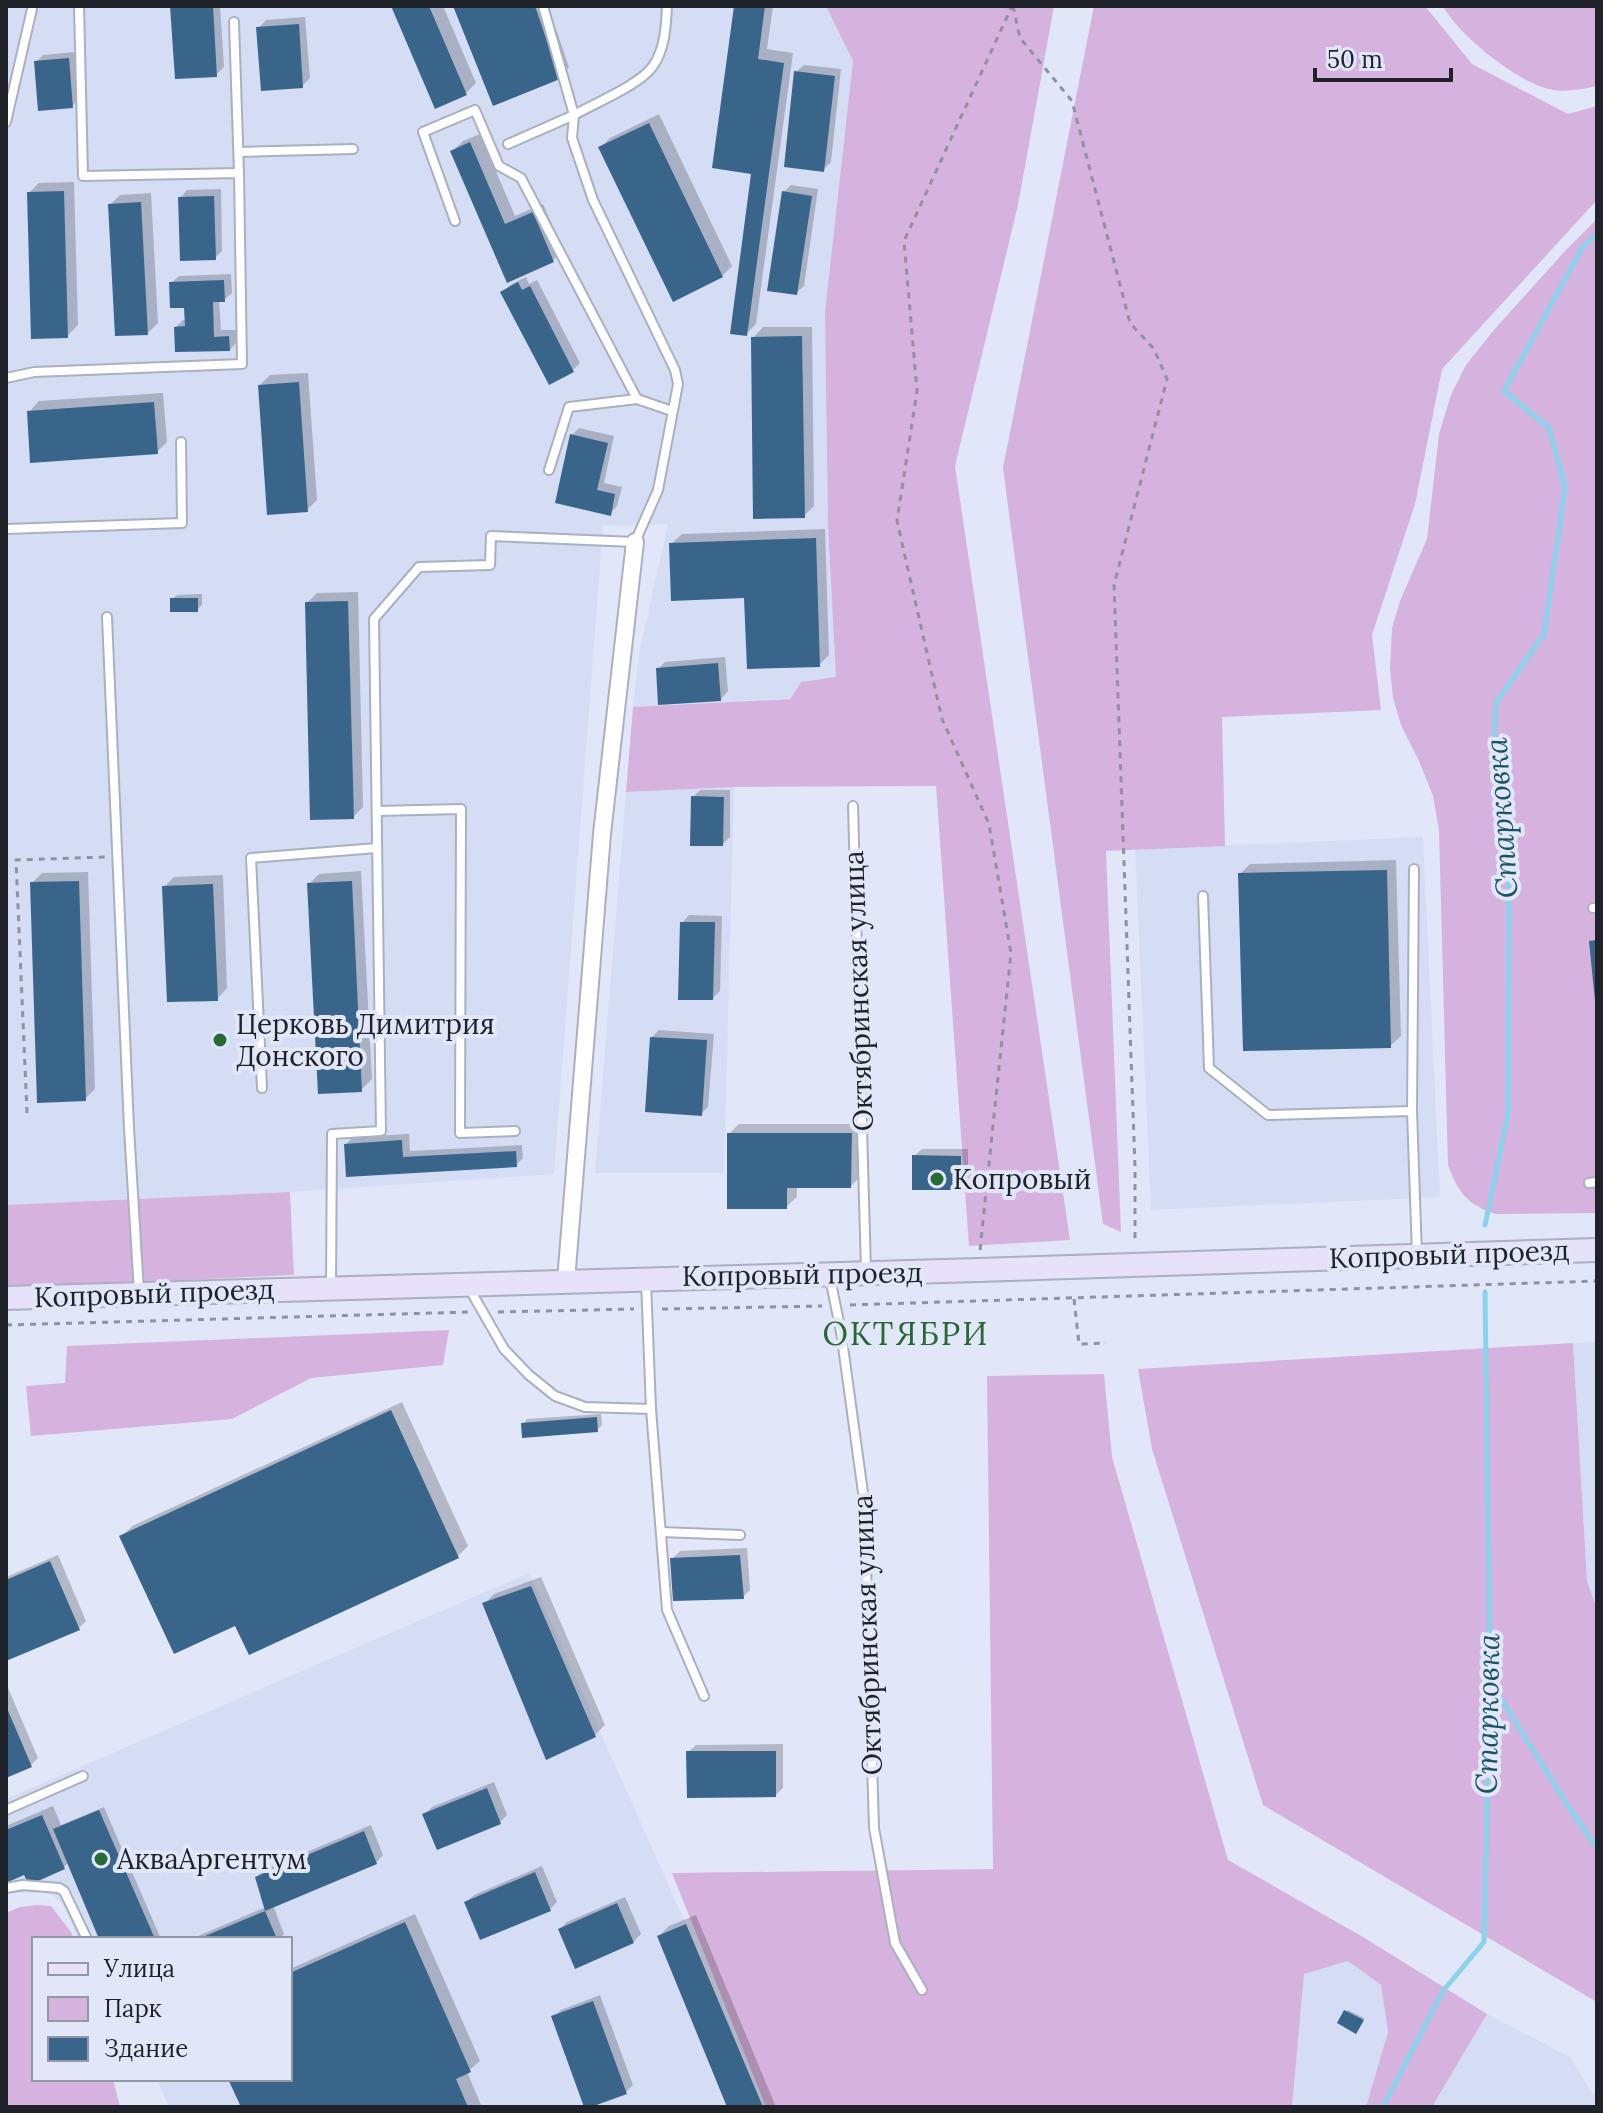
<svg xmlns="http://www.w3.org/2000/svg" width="1603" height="2113" font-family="Lora,serif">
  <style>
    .built { fill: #d5ddf5 }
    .green { fill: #d6b2de }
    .shadow { fill: #0003 }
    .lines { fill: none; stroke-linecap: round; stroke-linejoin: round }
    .stream { stroke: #8bd2eb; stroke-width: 5 }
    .building { fill: #39658b }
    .service-casing { stroke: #aab0c0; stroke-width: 12 }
    .minor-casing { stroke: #aab0c0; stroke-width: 20 }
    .secondary-casing { stroke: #aab0c0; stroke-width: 26 }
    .path { stroke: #8f93a0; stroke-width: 3; stroke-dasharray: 6 6; stroke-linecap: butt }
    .service { stroke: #fff; stroke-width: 8 }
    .minor { stroke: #fff; stroke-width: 16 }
    .secondary { stroke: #e8e1fa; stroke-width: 22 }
    .poi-dot { fill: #266a35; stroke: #e1e7f8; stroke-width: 3 }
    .labels { text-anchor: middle; stroke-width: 8; stroke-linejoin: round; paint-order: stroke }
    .street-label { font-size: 28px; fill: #1f2228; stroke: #e1e7f8 }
    .poi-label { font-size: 28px; fill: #1f2228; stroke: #e1e7f8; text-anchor: start }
    .water-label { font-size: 30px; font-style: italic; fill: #195365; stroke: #e1e7f8 }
    .quarter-label { font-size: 32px; letter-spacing: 2px; fill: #296635; stroke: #e1e7f8 }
  </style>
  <rect width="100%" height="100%" fill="#e1e7f8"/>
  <g class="built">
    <polygon points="6,6 826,6 853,61 825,312 828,527 836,678 801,682 790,698 633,707 639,653 668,524 603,526 554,1174 290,1192 6,1205"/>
    <polygon points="734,787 724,1173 595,1173 626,792"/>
    <polygon points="1423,837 1440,1197 1151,1210 1135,849"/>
    <polygon points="1597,1342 1597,1609 1587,1581 1573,1343"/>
    <polygon points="529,1573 686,1924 763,2107 169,2107 157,2079 290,2079 290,1939 78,1939 63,1904 55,1897 45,1893 12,1893 6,1895 6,1799"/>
    <polygon points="1348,1961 1381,1985 1388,2032 1366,2107 1292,2107 1304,1974"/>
    <polygon points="1487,2014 1570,2057 1597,2101 1597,2107 1432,2107"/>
  </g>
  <g class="green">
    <polygon points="826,6 1054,6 1018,205 955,466 1070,1240 969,1246 936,786 734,787 626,792 633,707 790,699 801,682 836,677 828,527 825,312 853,61"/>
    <polygon points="1094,6 1425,6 1472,64 1568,114 1597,106 1597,200 1442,369 1415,504 1372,635 1381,710 1222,717 1225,846 1106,851 1121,1232 1103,1224 1003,468"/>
    <path d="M1443,6H1597V86C1584,89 1566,92 1553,90C1519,84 1459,36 1443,6Z"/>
    <path d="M1597,219V785L1595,799L1597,844V1213L1496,1214C1467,1205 1458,1192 1448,1165L1439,830L1433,796L1419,761L1401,725L1393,698L1390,669L1392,628L1400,601L1427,539L1439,434L1451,395L1466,365L1493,331L1565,251Z"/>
    <polygon points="290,1192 294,1275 6,1288 6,1205"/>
    <polygon points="449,1330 443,1365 311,1378 232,1419 31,1436 26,1386 65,1383 67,1346"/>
    <polygon points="1573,1343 1587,1581 1597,1609 1597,2002 1263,1805 1152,1449 1138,1369"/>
    <polygon points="1104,1374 1112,1457 1228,1860 1363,1937 1487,2014 1432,2107 1366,2107 1388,2032 1381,1985 1348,1961 1304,1974 1292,2107 766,2107 672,1873 993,1869 987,1376"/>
    <polygon points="37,1905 51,1906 71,1932 74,1939 34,1939 34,2079 113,2079 120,2107 6,2107 6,1913 20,1907"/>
  </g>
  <g class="shadow">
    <polygon points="172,6 220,6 224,67 216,75"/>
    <polygon points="393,6 443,6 476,83 466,93"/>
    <polygon points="455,6 548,6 569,67 559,77"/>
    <polygon points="736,6 773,6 767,49 793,53 756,324 746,334 754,172"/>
    <polygon points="305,17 310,78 302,86 259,28 266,20"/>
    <polygon points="75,52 80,98 72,106 36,62 43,55"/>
    <polygon points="804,65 841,69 831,162 823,170 796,72"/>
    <polygon points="659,114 732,266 722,276 600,148 610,138"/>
    <polygon points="480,134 515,216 543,204 563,250 553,260 508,280 453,151 463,141"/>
    <polygon points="74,182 78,325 67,336 29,193 39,183"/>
    <polygon points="791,185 818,189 804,286 796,293 784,192"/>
    <polygon points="221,189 222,251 215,258 180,198 187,190"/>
    <polygon points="151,193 158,323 148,333 110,205 120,195"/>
    <polygon points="231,274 232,293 224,300 219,300 221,330 236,330 237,342 230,350 176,327 183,320 187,320 186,306 171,283 179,276"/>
    <polygon points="526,277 529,284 537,280 580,363 573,370 503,292 510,285"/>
    <polygon points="763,327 812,327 814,506 804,516 753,338"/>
    <polygon points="308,373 317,500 307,510 260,385 270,375"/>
    <polygon points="163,393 167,442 157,452 29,412 39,401"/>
    <polygon points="579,428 614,436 604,483 622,487 617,506 610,514 557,502 572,435"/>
    <polygon points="825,529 829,655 819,665 746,596 671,544 682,534"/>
    <polygon points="358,592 363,807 353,817 307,603 317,593"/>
    <polygon points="202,594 202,605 197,610 172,599 177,595"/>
    <polygon points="725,657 728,691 721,699 658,669 665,662"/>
    <polygon points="700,790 730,790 730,837 723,844 693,797"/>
    <polygon points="1396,860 1401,1036 1390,1046 1240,874 1250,864"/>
    <polygon points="361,871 372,1079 361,1090 309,884 319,874"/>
    <polygon points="88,872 95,1089 85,1099 32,883 42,873"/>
    <polygon points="223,875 227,988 217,999 164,887 174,877"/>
    <polygon points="689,915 722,916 720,991 713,998 682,923"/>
    <polygon points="659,1030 714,1034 708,1107 701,1114 652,1037"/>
    <polygon points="739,1124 861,1124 861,1176 851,1186 797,1186 797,1197 786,1207 729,1134"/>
    <polygon points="409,1134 410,1151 522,1145 523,1158 516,1165 348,1175 346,1144 353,1137"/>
    <polygon points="922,1149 968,1149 968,1181 960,1188 914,1156"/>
    <polygon points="402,1402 468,1546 458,1556 236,1623 122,1536 132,1526"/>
    <polygon points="601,1414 602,1425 597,1430 523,1424 527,1419"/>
    <polygon points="747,1548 750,1590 743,1597 672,1559 680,1551"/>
    <polygon points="58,1555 86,1621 79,1628 6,1659 6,1577"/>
    <polygon points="541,1577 605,1725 595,1735 484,1604 494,1594"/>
    <polygon points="6,1683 38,1758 31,1765 6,1776"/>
    <polygon points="783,1744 783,1788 776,1795 688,1752 696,1745"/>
    <polygon points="494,1782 507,1815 500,1822 424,1815 432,1807"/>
    <polygon points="53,1806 61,1825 104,1807 161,1939 101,1939 69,1862 64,1867 25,1873 6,1881 6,1826"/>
    <polygon points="371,1825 383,1855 376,1863 273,1905 284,1934 279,1939 191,1939 266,1907 257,1877 264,1870"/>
    <polygon points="542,1866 557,1902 550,1909 466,1902 474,1895"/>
    <polygon points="625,1897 641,1934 633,1942 560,1929 567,1922"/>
    <polygon points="415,1914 480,2061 467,2072 482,2107 243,2107 231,2079 290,2079 290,1969"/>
    <polygon points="696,1915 776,2107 729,2107 659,1936 669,1926"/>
    <polygon points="600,1995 633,2085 626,2092 554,2017 561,2010"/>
    <polygon points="1348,2010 1364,2018 1358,2030 1346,2011"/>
  </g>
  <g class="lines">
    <g class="stream">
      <polyline points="1485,1225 1508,1114 1509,868 1494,741 1496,703 1544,634 1565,487 1549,428 1504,391 1582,248 1597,234"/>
      <polyline points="1490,1681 1568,1806 1597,1848"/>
      <polyline points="1383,2107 1443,1991 1484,1942 1490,1680 1485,1292"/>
    </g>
  </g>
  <g class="building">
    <polygon points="170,6 213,6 217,77 175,79"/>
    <polygon points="391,6 429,6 467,95 435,109"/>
    <polygon points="453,6 535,6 560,79 493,106"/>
    <polygon points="734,6 765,6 758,59 784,63 747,336 730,334 751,174 712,168"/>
    <polygon points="299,24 303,88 261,91 256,27"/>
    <polygon points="69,58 73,108 38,111 34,61"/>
    <polygon points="794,71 835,76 824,172 784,167"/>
    <polygon points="649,123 723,277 673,302 598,147"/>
    <polygon points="470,142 505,224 533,212 554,262 507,283 450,151"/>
    <polygon points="64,191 68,338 31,339 27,192"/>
    <polygon points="782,191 812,196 797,295 767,291"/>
    <polygon points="214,196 216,260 180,261 178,197"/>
    <polygon points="141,202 148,335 115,336 108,204"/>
    <polygon points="224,280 225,302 213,302 214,337 229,336 230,351 175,352 174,327 185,326 184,308 170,308 169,282"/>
    <polygon points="518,282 522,290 530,286 574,372 549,385 500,292"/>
    <polygon points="802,336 805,518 753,519 751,337"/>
    <polygon points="299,382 308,512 267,515 258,385"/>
    <polygon points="154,402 158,454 30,463 27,411"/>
    <polygon points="570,434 608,443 597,490 615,494 611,516 555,503"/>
    <polygon points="816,538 820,667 747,669 744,598 671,601 669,543"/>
    <rect x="170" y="598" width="28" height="14"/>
    <polygon points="348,601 354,819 310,820 305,602"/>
    <polygon points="718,663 721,701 658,705 656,668"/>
    <polygon points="691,796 724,797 723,846 690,846"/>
    <polygon points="1387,870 1391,1048 1243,1051 1238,873"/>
    <polygon points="79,881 86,1101 37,1103 30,882"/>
    <polygon points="352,881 362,1092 318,1094 307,883"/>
    <polygon points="213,884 218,1001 167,1002 162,886"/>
    <polygon points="680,922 715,922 713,1000 678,1000"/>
    <polygon points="1597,940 1597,1001 1595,1001 1589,941"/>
    <polygon points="650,1037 707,1040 702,1116 645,1112"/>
    <polygon points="727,1133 852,1133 851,1188 787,1188 787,1209 727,1209"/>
    <polygon points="402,1140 403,1157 516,1151 517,1167 346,1177 344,1144"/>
    <polygon points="912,1155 961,1156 961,1190 912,1190"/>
    <polygon points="391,1410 459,1558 249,1655 235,1626 174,1654 119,1536"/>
    <polygon points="597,1417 598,1432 522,1438 521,1423"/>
    <polygon points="740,1555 744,1599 673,1601 670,1558"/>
    <polygon points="50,1561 80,1630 6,1661 6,1580"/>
    <polygon points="531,1586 596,1737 546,1760 482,1603"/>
    <polygon points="6,1706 32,1767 6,1778"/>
    <polygon points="686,1751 776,1751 776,1797 687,1798"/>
    <polygon points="487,1788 501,1824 437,1850 422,1814"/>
    <polygon points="99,1810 155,1939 99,1939 53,1829"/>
    <polygon points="42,1815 65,1869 29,1885 24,1875 6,1883 6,1830"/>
    <polygon points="364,1831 377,1864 265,1911 255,1877"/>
    <polygon points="535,1872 551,1911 480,1940 464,1902"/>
    <polygon points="617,1903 634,1943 575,1969 558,1929"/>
    <polygon points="265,1911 277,1939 198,1939"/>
    <polygon points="405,1922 471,2072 456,2079 468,2107 241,2107 228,2079 290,2079 290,1973"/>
    <polygon points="686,1924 763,2107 727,2107 657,1936"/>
    <polygon points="593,2001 627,2094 591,2107 584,2107 551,2016"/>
    <polygon points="1344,2010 1364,2020 1356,2034 1337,2023"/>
  </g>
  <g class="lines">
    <defs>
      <g id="service">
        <polyline points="234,22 239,173"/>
        <polyline points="6,122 32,9"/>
        <polyline points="508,144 574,115 543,6"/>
        <polyline points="239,152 353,149"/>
        <polyline points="455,221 423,132 475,110 499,166 521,178 637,399 672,411"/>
        <polyline points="6,378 34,372 242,364 239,173 83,176 79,6"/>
        <polyline points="549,470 569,407 637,399"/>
        <polyline points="6,529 182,523 181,442"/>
        <polyline points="107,617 129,1128 139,1292"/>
        <polyline points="853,806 866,1271"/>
        <polyline points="377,811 461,809 460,1133 515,1131"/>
        <polyline points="1203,896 1209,1068 1268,1115 1412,1111 1417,1255"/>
        <polyline points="1593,908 1597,908"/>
        <polyline points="262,1088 251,858 377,848"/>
        <polyline points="1412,1111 1414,869"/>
        <polyline points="1589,1183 1597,1182"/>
        <polyline points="830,1278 841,1332 864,1500 874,1828 895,1943 922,1990"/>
        <polyline points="646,1281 651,1409 667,1610 704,1696"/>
        <path d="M331,1287L332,1134L381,1131L374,619L419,567L490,565L491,536L635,542L658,490L678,384L675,370L593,200L572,138L574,115C595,103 640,85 653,66C665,49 666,26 667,6"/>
        <polyline points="469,1288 504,1349 529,1375 555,1396 585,1407 651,1409"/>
        <polyline points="661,1532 740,1535"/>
        <polyline points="6,1810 83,1776"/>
        <polyline points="6,1888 23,1885 59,1888 64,1891 87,1939"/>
      </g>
      <polyline id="minor" points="566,1281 602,834 635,542"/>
      <polyline id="secondary" points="6,1298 978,1270 1597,1250"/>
    </defs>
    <use href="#service" class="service-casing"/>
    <use href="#minor" class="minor-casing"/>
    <use href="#secondary" class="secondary-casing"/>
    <g class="path">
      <polyline points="1013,6 1020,38 1072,101 1130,323 1154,349 1167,379 1114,585 1135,1167 1135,1244"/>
      <polyline points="27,1113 16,860 105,857"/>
      <polyline points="980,1250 1011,953 989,824 942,719 897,521 917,391 904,241 1012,6"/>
      <polyline points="1074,1299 1079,1344 1106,1343"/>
      <polyline points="850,1305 1597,1281"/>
      <polyline points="662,1309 822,1306"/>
      <polyline points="498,1312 634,1309"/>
      <polyline points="6,1325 470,1312"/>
    </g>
    <use href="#service" class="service"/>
    <use href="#minor" class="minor"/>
    <use href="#secondary" class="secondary"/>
  </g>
  <g class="poi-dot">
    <circle cx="220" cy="1040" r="8"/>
    <circle cx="937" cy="1179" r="8"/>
    <circle cx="101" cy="1859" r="8"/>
  </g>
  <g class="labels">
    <g class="street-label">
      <text transform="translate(858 991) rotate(-92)" y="10">Октябринская улица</text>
      <text transform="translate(1449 1254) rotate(-2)" y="10">Копровый проезд</text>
      <text transform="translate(802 1274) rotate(-1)" y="10">Копровый проезд</text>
      <text transform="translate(154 1293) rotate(-2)" y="10">Копровый проезд</text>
      <text transform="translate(867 1635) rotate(-92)" y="10">Октябринская улица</text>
    </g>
    <g class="poi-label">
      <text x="236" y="1034">Церковь Димитрия<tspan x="236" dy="32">Донского</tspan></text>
      <text x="953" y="1189">Копровый</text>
      <text x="117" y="1869">АкваАргентум</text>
    </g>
    <g class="water-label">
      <text transform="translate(1502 818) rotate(-94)" y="10">Старковка</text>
      <text transform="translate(1488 1714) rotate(-89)" y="10">Старковка</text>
    </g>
    <g class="quarter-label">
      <text x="906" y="1345">ОКТЯБРИ</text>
    </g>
  </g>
  <rect width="1603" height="2113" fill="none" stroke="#1f2228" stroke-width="16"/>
  <rect x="32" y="1937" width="260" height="144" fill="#e1e7f8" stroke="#9398a5" stroke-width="2"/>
  <rect x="48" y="1963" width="40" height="12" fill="#e8e1fa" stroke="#9398a5" stroke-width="2"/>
  <text x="104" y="1977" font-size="24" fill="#1f2228">Улица</text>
  <rect x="48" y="1997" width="40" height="24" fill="#d6b2de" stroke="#9398a5" stroke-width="2"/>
  <text x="104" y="2017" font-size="24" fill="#1f2228">Парк</text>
  <rect x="48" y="2037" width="40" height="24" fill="#39658b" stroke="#9398a5" stroke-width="2"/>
  <text x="104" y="2057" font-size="24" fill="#1f2228">Здание</text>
  <path d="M1315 68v12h136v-12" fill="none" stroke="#1f2228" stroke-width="4"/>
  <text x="1327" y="68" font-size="24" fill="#1f2228" stroke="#e1e7f8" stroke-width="6" paint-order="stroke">50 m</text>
</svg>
